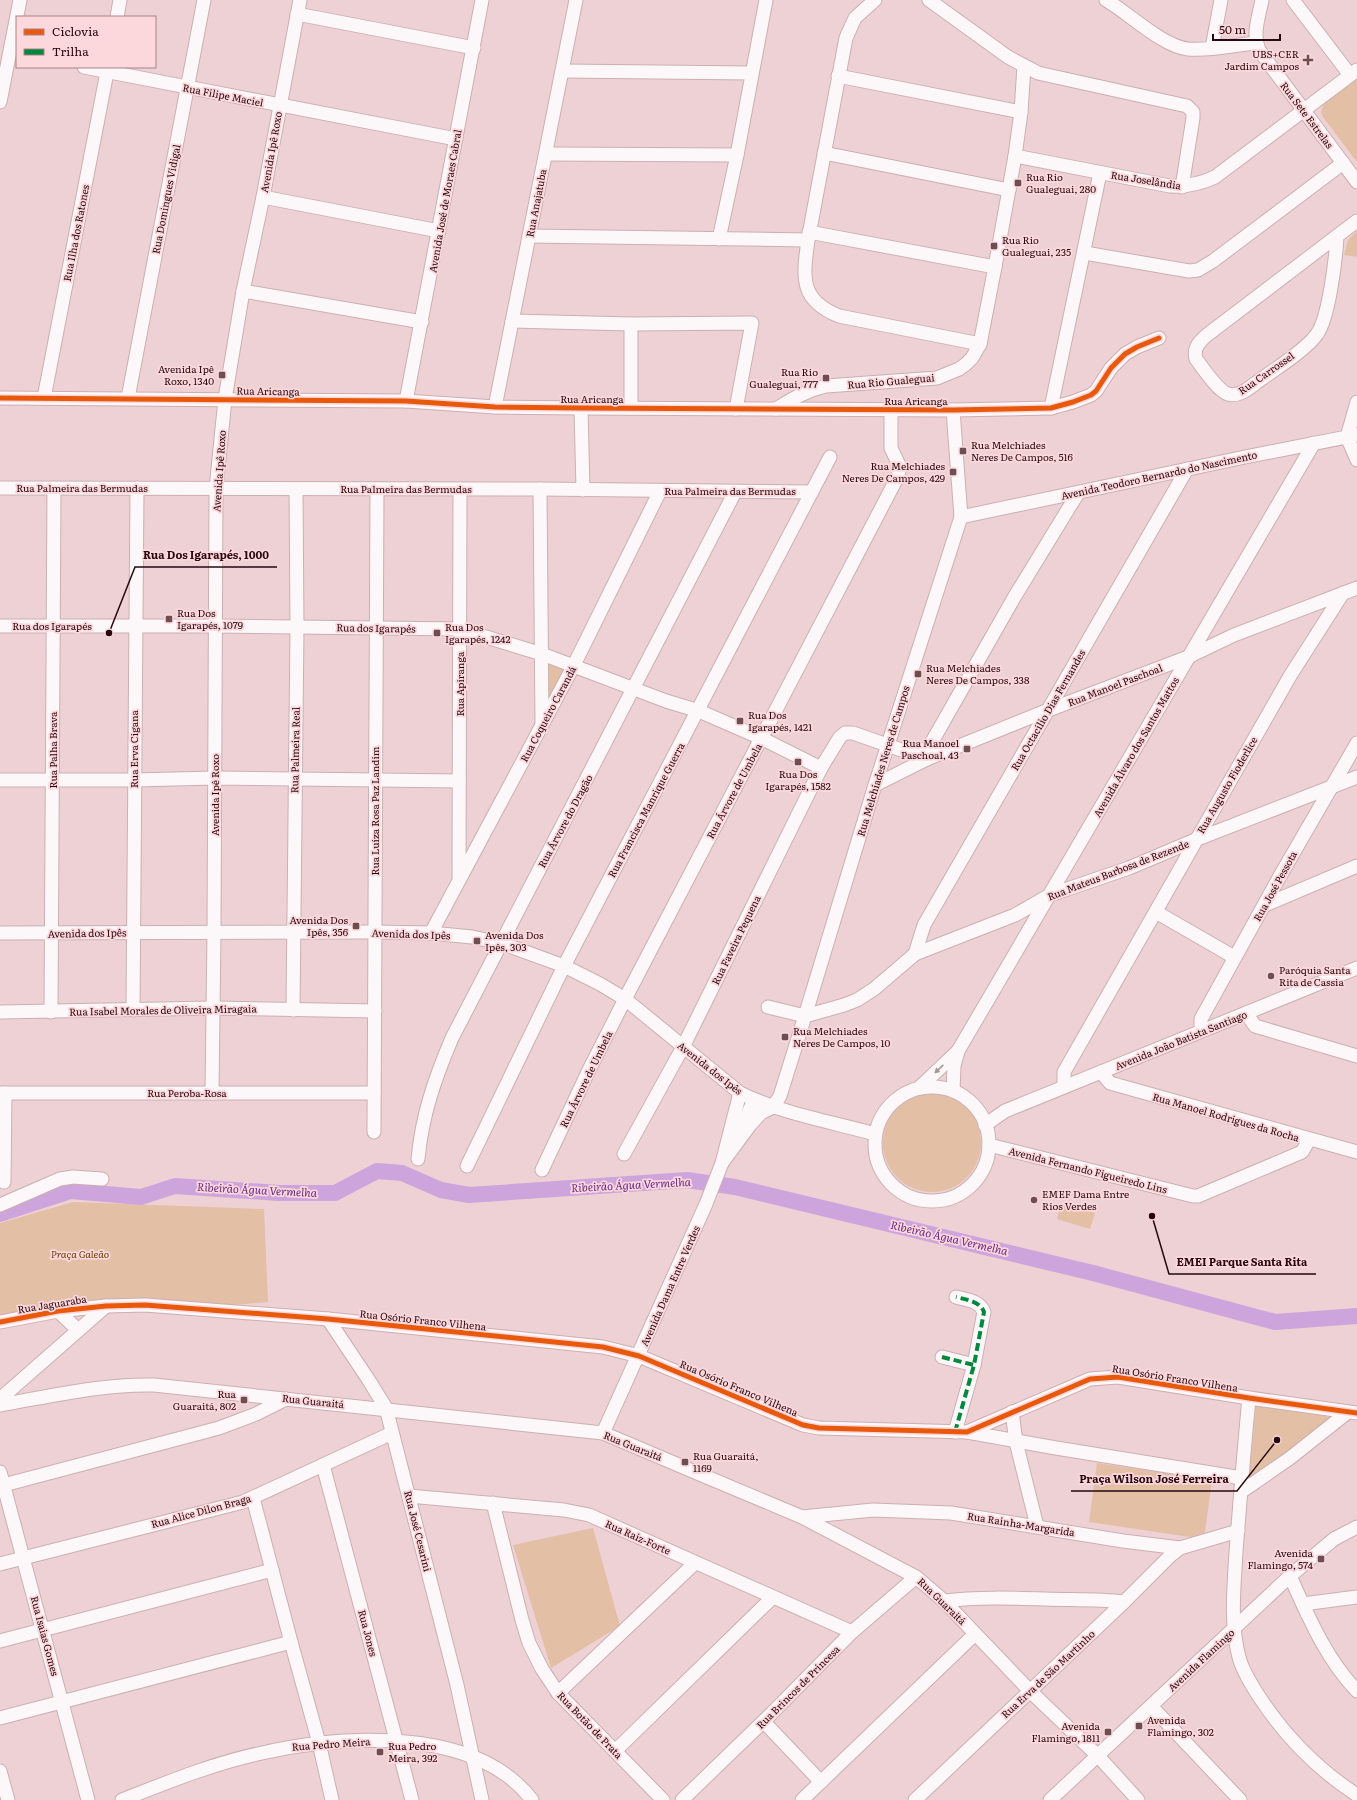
<svg xmlns="http://www.w3.org/2000/svg" width="1357" height="1800" font-family="Literata,serif">
  <style>
    .green { fill: #e2bfa5 }
    .lines { fill: none; stroke-linecap: round; stroke-linejoin: round }
    .river { stroke: #cea4dc; stroke-width: 16 }
    .minor-casing { stroke: #ccafb2; stroke-width: 15 }
    .minor { stroke: #fcf8f9; stroke-width: 13 }
    .quiet { stroke: #00873e; stroke-width: 4; stroke-dasharray: 8 4; stroke-linecap: butt }
    .cycleway-casing { stroke: #fcd7db; stroke-width: 8 }
    .cycleway { stroke: #e8590c; stroke-width: 5 }
    .oneway { fill: #a6989b }
    .poi-dot { fill: #6c4e53; stroke: #fcd7db; stroke-width: 1.5 }
    .labels { text-anchor: middle; stroke-width: 3.5; stroke-linejoin: round; paint-order: stroke }
    .poi-label { font-size: 10px; fill: #26080e; stroke: #fcd7db; text-anchor: start }
    .street-label { font-size: 10px; fill: #26080e; stroke: #fcd7db }
    .park-label { font-size: 10px; font-style: italic; fill: #6a4200; stroke: #fcd7db }
    .water-label { font-size: 11px; font-style: italic; fill: #652a86; stroke: #fcd7db }
    .leader { fill: none; stroke: #26080e; stroke-width: 1.5 }
    .callout-dot { fill: #26080e; stroke: #fcd7db; stroke-width: 1.5 }
    .callout-label { font-size: 11px; text-anchor: middle; font-weight: bold; fill: #26080e; stroke: #fcd7db; stroke-width: 3.5; stroke-linejoin: round; paint-order: stroke }
  </style>
  <rect width="100%" height="100%" fill="#eed1d4"/>
  <g class="green">
    <polygon points="1357,79 1357,162 1323,117 1321,112 1324,104"/>
    <polygon points="1357,231 1357,257 1344,255 1348,240"/>
    <polygon points="539,658 572,670 539,732"/>
    <circle cx="932" cy="1143" r="49"/>
    <polygon points="73,1202 264,1209 268,1302 211,1307 111,1301 0,1319 0,1223"/>
    <polygon points="1061,1203 1095,1213 1090,1229 1057,1219"/>
    <polygon points="1256,1406 1293,1410 1329,1417 1327,1420 1252,1479 1249,1476"/>
    <polygon points="1097,1463 1212,1480 1204,1539 1089,1522"/>
    <polygon points="593,1528 620,1626 551,1668 513,1545"/>
  </g>
  <g class="lines">
    <polyline class="river" points="0,1214 71,1191 141,1197 175,1186 279,1193 335,1193 377,1171 402,1173 441,1190 469,1195 687,1180 735,1187 1093,1273 1275,1322 1357,1316"/>
    <defs>
      <g id="minor">
        <path d="M875,0L855,18L846,38L808,240C803,277 799,300 839,316L980,344"/>
        <polyline points="929,0 1008,57 1038,73 1187,106 1193,112 1193,118 1182,187"/>
        <path d="M1106,0C1130,14 1162,46 1188,49C1210,51 1234,45 1256,43"/>
        <path d="M1262,0C1259,16 1252,34 1259,50L1357,182"/>
        <polyline points="1293,0 1350,75"/>
        <polyline points="297,14 474,48"/>
        <polyline points="117,17 120,0"/>
        <polyline points="1212,48 1221,0"/>
        <polyline points="84,67 456,139"/>
        <polyline points="562,71 752,73"/>
        <polyline points="838,76 1021,112"/>
        <polyline points="0,102 20,0"/>
        <polyline points="824,153 1009,190"/>
        <polyline points="546,154 737,155"/>
        <path d="M1015,156L1170,186C1187,187 1200,184 1215,177L1357,70"/>
        <polyline points="263,197 439,231"/>
        <polyline points="809,232 995,267"/>
        <polyline points="529,236 808,240"/>
        <path d="M1337,236C1336,257 1329,318 1317,334C1307,349 1278,367 1263,378C1253,384 1241,398 1228,394C1218,391 1203,368 1196,359C1193,348 1199,342 1207,335L1337,236L1357,221"/>
        <polyline points="719,239 737,155 766,0"/>
        <polyline points="1085,253 1189,271 1198,270 1213,261 1343,163"/>
        <polyline points="243,291 422,322"/>
        <polyline points="512,321 631,324 752,323 736,409"/>
        <polyline points="631,324 631,408"/>
        <polyline points="0,398 406,401 495,407 581,408 953,410 1051,408 1073,402 1091,395 1096,391 1111,368 1125,354 1137,347 1159,338"/>
        <polyline points="44,398 108,67"/>
        <polyline points="128,398 204,0"/>
        <polyline points="406,401 482,0"/>
        <polyline points="1357,402 1347,437 1357,460"/>
        <polyline points="495,407 576,0"/>
        <polyline points="581,408 583,490"/>
        <polyline points="1051,408 1100,173"/>
        <path d="M776,409C794,398 805,391 826,386L937,378L959,369L966,364L972,358L980,344L995,267L1015,156L1021,112L1024,66"/>
        <polyline points="0,488 540,489 812,492"/>
        <polyline points="540,489 542,723"/>
        <polyline points="961,517 1245,457 1357,435"/>
        <polyline points="0,626 216,626 460,629 542,654 666,701 699,711 761,738 821,768"/>
        <polyline points="920,757 933,740 1015,596 1078,493"/>
        <polyline points="0,780 134,780 215,778 459,781"/>
        <polyline points="875,785 927,759 1046,711 1188,657 1234,635 1357,588"/>
        <polyline points="459,877 460,489"/>
        <polyline points="1265,905 1357,866"/>
        <polyline points="1156,912 1234,957"/>
        <path d="M0,933L375,932L431,933L472,937L501,943L564,966L600,984L625,999L740,1093C780,1113 832,1122 875,1134"/>
        <polyline points="431,933 573,667 660,491"/>
        <polyline points="915,954 924,925 1187,469"/>
        <polyline points="768,1007 805,1016 844,1005 857,1000 874,989 915,954 1015,915 1050,895 1129,868 1195,840 1357,777"/>
        <polyline points="133,1010 137,488"/>
        <polyline points="293,1010 297,627 296,490"/>
        <polyline points="0,1012 213,1008 375,1011"/>
        <polyline points="51,1012 54,488"/>
        <polyline points="1246,1013 1255,1026 1357,1056"/>
        <polyline points="1201,1031 1201,1019 1280,876 1357,743"/>
        <polyline points="1101,1072 1110,1083 1357,1152"/>
        <circle cx="932" cy="1144" r="57"/>
        <polyline points="1064,1087 1064,1072 1290,676 1343,593"/>
        <polyline points="919,1088 958,1051 1314,443"/>
        <polyline points="953,1091 954,1066 958,1051"/>
        <polyline points="0,1093 374,1093"/>
        <polyline points="212,1093 214,932 216,489 225,399 243,291 263,197 300,0"/>
        <polyline points="985,1125 1005,1111 1357,968"/>
        <polyline points="741,1129 754,1100"/>
        <polyline points="374,1132 377,489"/>
        <polyline points="989,1145 1193,1196 1198,1196 1302,1152 1309,1140"/>
        <polyline points="624,1154 683,1047 821,768 840,737 845,733 853,733 927,759"/>
        <path d="M418,1159C422,1115 435,1078 452,1038L735,492"/>
        <polyline points="722,1163 750,1125 761,1113 773,1107 780,1096 805,1016 875,785 961,517 953,410"/>
        <polyline points="467,1166 564,966 830,457"/>
        <polyline points="542,1170 588,1072 625,999 897,478 900,467 891,448 891,410"/>
        <polyline points="4,1182 5,1093"/>
        <polyline points="0,1205 60,1179 73,1177 102,1179"/>
        <polyline points="58,1311 78,1330"/>
        <polyline points="328,1319 368,1379 386,1408 457,1685 482,1800"/>
        <polyline points="0,1322 58,1311 106,1306 145,1305 328,1319 603,1347 639,1356 803,1425 819,1428 967,1432 1090,1379 1118,1377 1249,1398 1357,1413"/>
        <polyline points="942,1357 974,1365"/>
        <path d="M1249,1398C1244,1449 1240,1501 1236,1552C1234,1586 1230,1624 1239,1657C1242,1670 1251,1684 1258,1695C1284,1735 1317,1769 1357,1795"/>
        <polyline points="0,1399 106,1306"/>
        <path d="M0,1405C52,1396 101,1384 154,1385L603,1433L702,1475L802,1517L916,1577L944,1601L1030,1691L1098,1756L1138,1800"/>
        <polyline points="1012,1412 1016,1442 1037,1526"/>
        <path d="M955,1432L974,1365L984,1312C980,1301 967,1300 956,1297"/>
        <polyline points="967,1432 1056,1448 1242,1478"/>
        <polyline points="603,1433 706,1204 722,1163 740,1093"/>
        <polyline points="323,1465 412,1800"/>
        <polyline points="0,1472 88,1800"/>
        <polyline points="0,1486 219,1428 256,1414 286,1399"/>
        <polyline points="1241,1492 1290,1458 1348,1412"/>
        <polyline points="409,1496 564,1510 589,1515 852,1632"/>
        <polyline points="253,1498 291,1642 319,1743 332,1800"/>
        <polyline points="493,1503 522,1620 529,1643 542,1669 558,1693 663,1800"/>
        <polyline points="802,1517 873,1510 951,1513 1123,1541 1180,1548 1238,1531"/>
        <polyline points="0,1564 243,1502 392,1433"/>
        <path d="M1290,1576C1308,1616 1326,1659 1357,1691"/>
        <path d="M944,1601C977,1597 1011,1598 1045,1599C1071,1600 1098,1599 1124,1602"/>
        <polyline points="1303,1604 1357,1597"/>
        <polyline points="0,1641 272,1570"/>
        <polyline points="558,1693 695,1563"/>
        <polyline points="1151,1706 1240,1800"/>
        <polyline points="0,1718 291,1642"/>
        <polyline points="764,1722 821,1782"/>
        <polyline points="615,1751 772,1598"/>
        <polyline points="0,1771 8,1800"/>
        <path d="M122,1800C168,1782 214,1763 262,1753C343,1735 476,1726 532,1800"/>
        <polyline points="682,1800 769,1716 852,1632 916,1577"/>
        <polyline points="802,1800 975,1634"/>
        <polyline points="915,1800 1124,1602 1170,1556 1180,1548"/>
        <polyline points="1050,1800 1290,1576 1334,1539 1357,1527"/>
      </g>
    </defs>
    <use href="#minor" class="minor-casing"/>
    <use href="#minor" class="minor"/>
    <g class="quiet">
      <polyline points="942,1357 974,1365"/>
      <path d="M955,1432L974,1365L984,1312C980,1301 967,1300 956,1297"/>
    </g>
    <defs>
      <g id="cycleway">
        <polyline points="0,398 406,401 495,407 581,408 953,410 1051,408 1073,402 1091,395 1096,391 1111,368 1125,354 1137,347 1159,338"/>
        <polyline points="0,1322 58,1311 106,1306 145,1305 328,1319 603,1347 639,1356 803,1425 819,1428 967,1432 1090,1379 1118,1377 1249,1398 1357,1413"/>
      </g>
    </defs>
    <use href="#cycleway" class="cycleway-casing"/>
    <use href="#cycleway" class="cycleway"/>
  </g>
  <defs><path id="oneway-solid" d="M-6-.8H1V-3.2L6.5 0L1 3.2V.8H-6Z"/></defs>
  <use class="oneway" href="#oneway-solid" transform="translate(939 1069) rotate(137)"/>
  <g class="poi-dot">
    <path d="M1306 54h4v4h4v4h-4v4h-4v-4h-4v-4h4z"/>
    <rect x="1014" y="179" width="8" height="8" rx="2"/>
    <rect x="990" y="242" width="8" height="8" rx="2"/>
    <rect x="218" y="371" width="8" height="8" rx="2"/>
    <rect x="822" y="374" width="8" height="8" rx="2"/>
    <rect x="959" y="447" width="8" height="8" rx="2"/>
    <rect x="949" y="468" width="8" height="8" rx="2"/>
    <rect x="165" y="615" width="8" height="8" rx="2"/>
    <rect x="433" y="629" width="8" height="8" rx="2"/>
    <rect x="914" y="670" width="8" height="8" rx="2"/>
    <rect x="736" y="717" width="8" height="8" rx="2"/>
    <rect x="963" y="745" width="8" height="8" rx="2"/>
    <rect x="794" y="758" width="8" height="8" rx="2"/>
    <rect x="352" y="922" width="8" height="8" rx="2"/>
    <rect x="473" y="937" width="8" height="8" rx="2"/>
    <circle cx="1271" cy="976" r="4"/>
    <rect x="781" y="1033" width="8" height="8" rx="2"/>
    <circle cx="1034" cy="1200" r="4"/>
    <rect x="240" y="1396" width="8" height="8" rx="2"/>
    <rect x="681" y="1458" width="8" height="8" rx="2"/>
    <rect x="1317" y="1555" width="8" height="8" rx="2"/>
    <rect x="1135" y="1722" width="8" height="8" rx="2"/>
    <rect x="1104" y="1728" width="8" height="8" rx="2"/>
    <rect x="376" y="1748" width="8" height="8" rx="2"/>
  </g>
  <g class="labels">
    <g class="poi-label">
      <text x="1299" y="58" text-anchor="end">UBS+CER<tspan x="1299" dy="12">Jardim Campos</tspan></text>
      <text x="1026" y="181">Rua Rio<tspan x="1026" dy="12">Gualeguai, 280</tspan></text>
      <text x="1002" y="244">Rua Rio<tspan x="1002" dy="12">Gualeguai, 235</tspan></text>
      <text x="214" y="373" text-anchor="end">Avenida Ipê<tspan x="214" dy="12">Roxo, 1340</tspan></text>
      <text x="818" y="376" text-anchor="end">Rua Rio<tspan x="818" dy="12">Gualeguai, 777</tspan></text>
      <text x="971" y="449">Rua Melchiades<tspan x="971" dy="12">Neres De Campos, 516</tspan></text>
      <text x="945" y="470" text-anchor="end">Rua Melchiades<tspan x="945" dy="12">Neres De Campos, 429</tspan></text>
      <text x="177" y="617">Rua Dos<tspan x="177" dy="12">Igarapés, 1079</tspan></text>
      <text x="445" y="631">Rua Dos<tspan x="445" dy="12">Igarapés, 1242</tspan></text>
      <text x="926" y="672">Rua Melchiades<tspan x="926" dy="12">Neres De Campos, 338</tspan></text>
      <text x="748" y="719">Rua Dos<tspan x="748" dy="12">Igarapés, 1421</tspan></text>
      <text x="959" y="747" text-anchor="end">Rua Manoel<tspan x="959" dy="12">Paschoal, 43</tspan></text>
      <text x="798" y="778" text-anchor="middle">Rua Dos<tspan x="798" dy="12">Igarapés, 1582</tspan></text>
      <text x="348" y="924" text-anchor="end">Avenida Dos<tspan x="348" dy="12">Ipês, 356</tspan></text>
      <text x="485" y="939">Avenida Dos<tspan x="485" dy="12">Ipês, 303</tspan></text>
      <text x="1279" y="974">Paróquia Santa<tspan x="1279" dy="12">Rita de Cassia</tspan></text>
      <text x="793" y="1035">Rua Melchiades<tspan x="793" dy="12">Neres De Campos, 10</tspan></text>
      <text x="1042" y="1198">EMEF Dama Entre<tspan x="1042" dy="12">Rios Verdes</tspan></text>
      <text x="236" y="1398" text-anchor="end">Rua<tspan x="236" dy="12">Guaraitá, 802</tspan></text>
      <text x="693" y="1460">Rua Guaraitá,<tspan x="693" dy="12">1169</tspan></text>
      <text x="1313" y="1557" text-anchor="end">Avenida<tspan x="1313" dy="12">Flamingo, 574</tspan></text>
      <text x="1147" y="1724">Avenida<tspan x="1147" dy="12">Flamingo, 302</tspan></text>
      <text x="1100" y="1730" text-anchor="end">Avenida<tspan x="1100" dy="12">Flamingo, 1811</tspan></text>
      <text x="388" y="1750">Rua Pedro<tspan x="388" dy="12">Meira, 392</tspan></text>
    </g>
    <g class="street-label">
      <text transform="translate(223 95) rotate(11)" y="4">Rua Filipe Maciel</text>
      <text transform="translate(1307 115) rotate(53)" y="4">Rua Sete Estrelas</text>
      <text transform="translate(271 152) rotate(-80)" y="4">Avenida Ipê Roxo</text>
      <text transform="translate(1146 180) rotate(9)" y="4">Rua Joselândia</text>
      <text transform="translate(166 199) rotate(-79)" y="4">Rua Domingues Vidigal</text>
      <text transform="translate(445 201) rotate(-80)" y="4">Avenida José de Moraes Cabral</text>
      <text transform="translate(536 203) rotate(-79)" y="4">Rua Anajatuba</text>
      <text transform="translate(76 233) rotate(-79)" y="4">Rua Ilha dos Ratones</text>
      <text transform="translate(1266 373) rotate(-35)" y="4">Rua Carrossel</text>
      <text transform="translate(891 381) rotate(-5)" y="4">Rua Rio Gualeguai</text>
      <text transform="translate(268 391) rotate(1)" y="4">Rua Aricanga</text>
      <text x="592" y="403">Rua Aricanga</text>
      <text x="916" y="405">Rua Aricanga</text>
      <text transform="translate(219 471) rotate(-86)" y="4">Avenida Ipê Roxo</text>
      <text transform="translate(1159 475) rotate(-12)" y="4">Avenida Teodoro Bernardo do Nascimento</text>
      <text x="82" y="492">Rua Palmeira das Bermudas</text>
      <text x="406" y="493">Rua Palmeira das Bermudas</text>
      <text x="730" y="495">Rua Palmeira das Bermudas</text>
      <text x="52" y="630">Rua dos Igarapés</text>
      <text transform="translate(376 628) rotate(1)" y="4">Rua dos Igarapés</text>
      <text transform="translate(460 684) rotate(-90)" y="4">Rua Apiranga</text>
      <text transform="translate(1115 685) rotate(-21)" y="4">Rua Manoel Paschoal</text>
      <text transform="translate(1048 710) rotate(-60)" y="4">Rua Octacílio Dias Fernandes</text>
      <text transform="translate(548 714) rotate(-62)" y="4">Rua Coqueiro Carandá</text>
      <text transform="translate(1136 747) rotate(-60)" y="4">Avenida Álvaro dos Santos Mattos</text>
      <text transform="translate(134 749) rotate(-90)" y="4">Rua Erva Cigana</text>
      <text transform="translate(53 750) rotate(-90)" y="4">Rua Palha Brava</text>
      <text transform="translate(295 750) rotate(-89)" y="4">Rua Palmeira Real</text>
      <text transform="translate(883 761) rotate(-73)" y="4">Rua Melchíades Neres de Campos</text>
      <text transform="translate(1227 785) rotate(-60)" y="4">Rua Augusto Fioderlice</text>
      <text transform="translate(734 791) rotate(-62)" y="4">Rua Árvore de Umbela</text>
      <text transform="translate(215 795) rotate(-90)" y="4">Avenida Ipê Roxo</text>
      <text transform="translate(646 810) rotate(-62)" y="4">Rua Francisca Manrique Guerra</text>
      <text transform="translate(375 811) rotate(-90)" y="4">Rua Luíza Rosa Paz Landim</text>
      <text transform="translate(565 821) rotate(-62)" y="4">Rua Árvore do Dragão</text>
      <text transform="translate(1118 870) rotate(-21)" y="4">Rua Mateus Barbosa de Rezende</text>
      <text transform="translate(1275 886) rotate(-61)" y="4">Rua José Pessota</text>
      <text transform="translate(87 933) rotate(-1)" y="4">Avenida dos Ipês</text>
      <text transform="translate(411 934) rotate(2)" y="4">Avenida dos Ipês</text>
      <text transform="translate(736 940) rotate(-64)" y="4">Rua Faveira Pequena</text>
      <text transform="translate(163 1010) rotate(-1)" y="4">Rua Isabel Morales de Oliveira Miragaia</text>
      <text transform="translate(1181 1040) rotate(-22)" y="4">Avenida João Batista Santiago</text>
      <text transform="translate(710 1068) rotate(38)" y="4">Avenida dos Ipês</text>
      <text transform="translate(586 1079) rotate(-64)" y="4">Rua Árvore de Umbela</text>
      <text x="187" y="1097">Rua Peroba-Rosa</text>
      <text transform="translate(1226 1117) rotate(16)" y="4">Rua Manoel Rodrigues da Rocha</text>
      <text transform="translate(1088 1170) rotate(14)" y="4">Avenida Fernando Figueiredo Lins</text>
      <text transform="translate(670 1286) rotate(-66)" y="4">Avenida Dama Entre Verdes</text>
      <text transform="translate(52 1304) rotate(-9)" y="4">Rua Jaguaraba</text>
      <text transform="translate(423 1320) rotate(6)" y="4">Rua Osório Franco Vilhena</text>
      <text transform="translate(1175 1378) rotate(9)" y="4">Rua Osório Franco Vilhena</text>
      <text transform="translate(739 1388) rotate(23)" y="4">Rua Osório Franco Vilhena</text>
      <text transform="translate(313 1401) rotate(6)" y="4">Rua Guaraitá</text>
      <text transform="translate(633 1446) rotate(22)" y="4">Rua Guaraitá</text>
      <text transform="translate(201 1511) rotate(-15)" y="4">Rua Alice Dilon Braga</text>
      <text transform="translate(1021 1524) rotate(9)" y="4">Rua Rainha-Margarida</text>
      <text transform="translate(418 1531) rotate(76)" y="4">Rua José Cesarini</text>
      <text transform="translate(638 1537) rotate(24)" y="4">Rua Raiz-Forte</text>
      <text transform="translate(942 1601) rotate(44)" y="4">Rua Guaraitá</text>
      <text transform="translate(368 1633) rotate(75)" y="4">Rua Jones</text>
      <text transform="translate(45 1636) rotate(75)" y="4">Rua Isaias Gomes</text>
      <text transform="translate(1201 1660) rotate(-43)" y="4">Avenida Flamingo</text>
      <text transform="translate(1048 1674) rotate(-43)" y="4">Rua Erva de São Martinho</text>
      <text transform="translate(798 1687) rotate(-45)" y="4">Rua Brincos de Princesa</text>
      <text transform="translate(590 1725) rotate(46)" y="4">Rua Botão de Prata</text>
      <text transform="translate(331 1744) rotate(-4)" y="4">Rua Pedro Meira</text>
    </g>
    <g class="park-label">
      <text x="80" y="1258">Praça Galeão</text>
    </g>
    <g class="water-label">
      <text transform="translate(631 1185) rotate(-3)" y="4">Ribeirão Água Vermelha</text>
      <text transform="translate(257 1190) rotate(3)" y="4">Ribeirão Água Vermelha</text>
      <text transform="translate(949 1238) rotate(13)" y="4">Ribeirão Água Vermelha</text>
    </g>
  </g>
  <path class="leader" d="M109 633L135 567H277M1152 1216L1169 1274H1316M1277 1440L1237 1491H1071"/>
  <g class="callout-dot">
    <circle cx="109" cy="633" r="4"/>
    <circle cx="1152" cy="1216" r="4"/>
    <circle cx="1277" cy="1440" r="4"/>
  </g>
  <g class="callout-label">
    <text x="206" y="559">Rua Dos Igarapés, 1000</text>
    <text x="1242" y="1266">EMEI Parque Santa Rita</text>
    <text x="1154" y="1483">Praça Wilson José Ferreira</text>
  </g>
  <rect x="16" y="16" width="140" height="52" fill="#fcd7db" stroke="#a68489"/>
  <rect x="24" y="29" width="20" height="6" fill="#e8590c" stroke="#a68489"/>
  <text x="52" y="36" font-size="12" fill="#26080e">Ciclovia</text>
  <rect x="24" y="49" width="20" height="6" fill="#00873e" stroke="#a68489"/>
  <text x="52" y="56" font-size="12" fill="#26080e">Trilha</text>
  <path d="M1213 34v6h67v-6" fill="none" stroke="#26080e" stroke-width="2"/>
  <text x="1219" y="34" font-size="12" fill="#26080e" stroke="#fcd7db" stroke-width="3" paint-order="stroke">50 m</text>
</svg>
